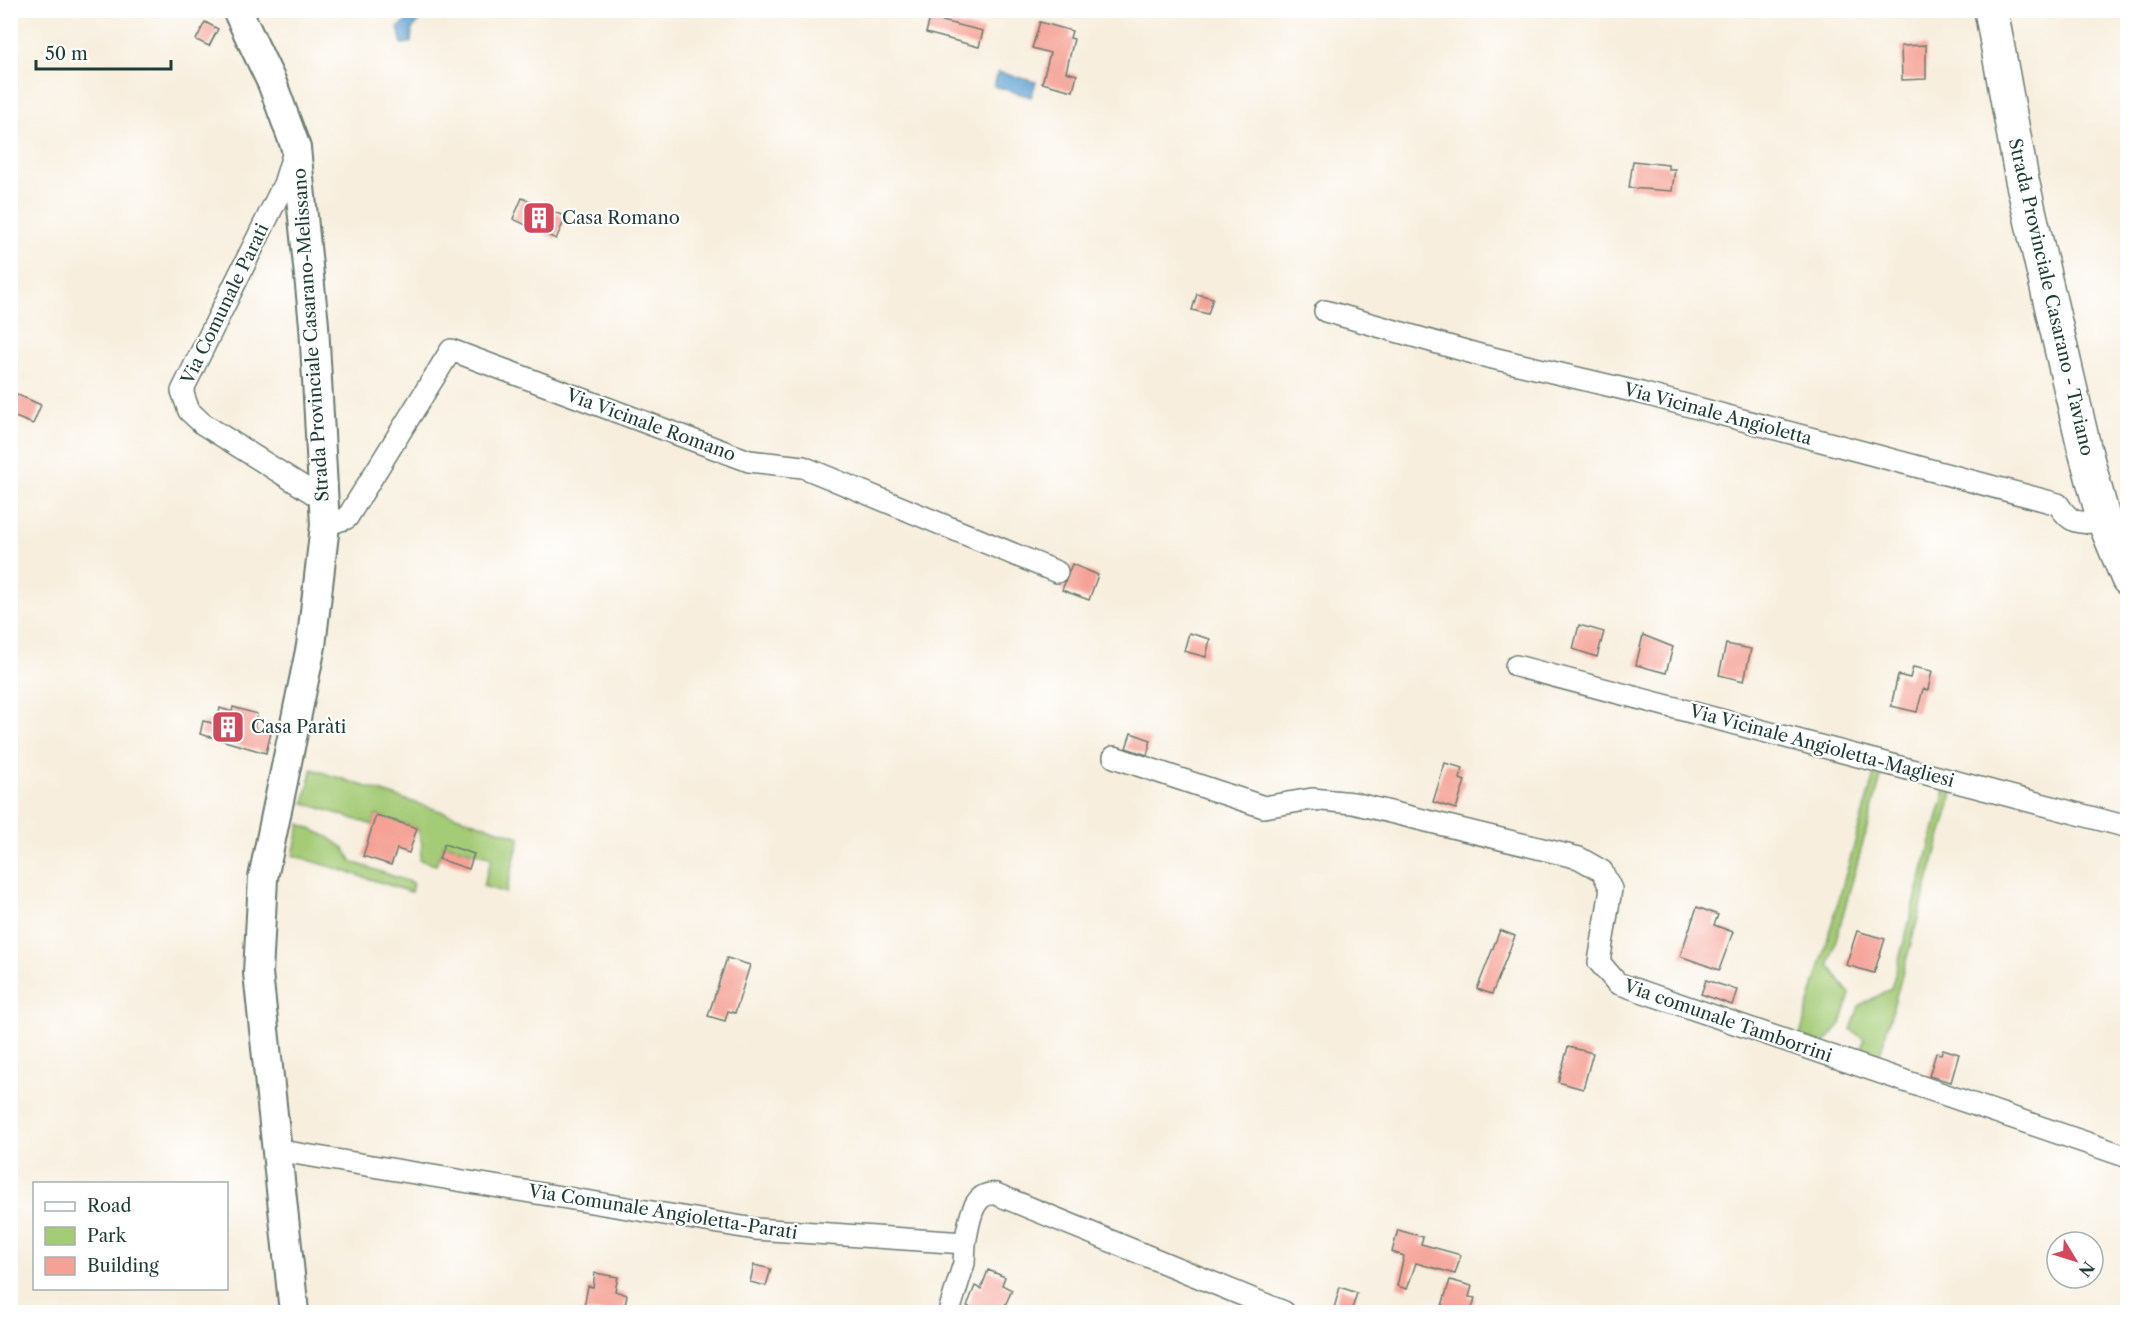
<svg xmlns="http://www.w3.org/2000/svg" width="2138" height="1323" font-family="'Libre Caslon Text',serif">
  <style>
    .green { fill: #a4cb76; stroke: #628455; stroke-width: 1.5 }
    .water { fill: #5ea2d3; stroke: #3e7084; stroke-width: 1.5 }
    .building { fill: #f5a195 }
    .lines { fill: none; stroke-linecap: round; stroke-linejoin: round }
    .minor-casing { stroke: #6b7b6f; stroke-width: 24 }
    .secondary-casing { stroke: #6b7b6f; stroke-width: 32 }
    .primary-casing { stroke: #6b7b6f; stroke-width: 36 }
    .minor { stroke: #fff; stroke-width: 21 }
    .secondary { stroke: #fff; stroke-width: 28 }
    .primary { stroke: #fff; stroke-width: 33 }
    .labels { text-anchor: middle; stroke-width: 4.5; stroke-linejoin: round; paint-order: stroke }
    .poi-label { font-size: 18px; fill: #1f3d34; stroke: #fff; text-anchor: start }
    .street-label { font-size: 18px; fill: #1f3d34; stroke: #fff }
  </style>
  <rect width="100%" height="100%" fill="#fff"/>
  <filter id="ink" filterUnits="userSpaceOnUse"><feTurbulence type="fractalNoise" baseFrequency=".0167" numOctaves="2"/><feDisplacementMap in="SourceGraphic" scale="12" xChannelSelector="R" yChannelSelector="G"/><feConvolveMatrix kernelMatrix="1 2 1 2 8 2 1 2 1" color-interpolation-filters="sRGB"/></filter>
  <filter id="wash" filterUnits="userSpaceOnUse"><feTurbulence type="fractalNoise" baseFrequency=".008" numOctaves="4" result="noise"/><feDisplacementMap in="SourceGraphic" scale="24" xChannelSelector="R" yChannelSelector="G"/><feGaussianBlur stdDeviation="1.35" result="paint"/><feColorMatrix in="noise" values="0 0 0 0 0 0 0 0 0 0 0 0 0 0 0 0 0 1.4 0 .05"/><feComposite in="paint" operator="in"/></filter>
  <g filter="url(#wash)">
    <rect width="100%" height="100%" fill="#f7eedd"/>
    <g class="green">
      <polygon points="1876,768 1883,770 1829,965 1850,995 1841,1024 1824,1044 1800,1036"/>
      <polygon points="312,769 520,837 506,893 483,886 492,857 444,844 436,865 420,860 422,843 417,828 376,815 373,825 304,803"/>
      <polygon points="1946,787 1954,789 1878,1061 1861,1056 1864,1039 1851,1030 1859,1006 1891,989"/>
      <polygon points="300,824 328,837 344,848 352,862 413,883 411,892 293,855"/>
    </g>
    <g class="water">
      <polygon points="413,16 419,21 412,29 411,43 402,44 398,28"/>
      <polygon points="998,72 1036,82 1031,97 994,86"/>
    </g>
    <g id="blocks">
      <g class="building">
        <polygon points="930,18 983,31 979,47 926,33"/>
        <polygon points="205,22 218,29 209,46 196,40"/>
        <polygon points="1040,22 1072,31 1070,38 1074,39 1066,72 1077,75 1073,91 1042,83 1050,53 1032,48"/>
        <polygon points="1926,45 1926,79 1902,80 1901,46"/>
        <polygon points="1633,161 1668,165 1668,169 1675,169 1672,191 1629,188"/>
        <polygon points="522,198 566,217 556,239 513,219"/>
        <polygon points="1197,294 1213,298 1208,314 1192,310"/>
        <polygon points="16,394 41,405 33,424 10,415"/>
        <polygon points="1072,564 1098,575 1089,600 1062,590"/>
        <polygon points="1579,625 1604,632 1597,657 1573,649"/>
        <polygon points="1189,633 1210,639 1206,657 1184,651"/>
        <polygon points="1643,635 1673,647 1666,673 1636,665"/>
        <polygon points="1726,644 1751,649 1744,681 1719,675"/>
        <polygon points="1913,667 1932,671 1928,690 1923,689 1917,712 1891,706 1898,675 1910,678"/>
        <polygon points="233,707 257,714 254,729 271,733 266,753 200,734 203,721 217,724 220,708 232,712"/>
        <polygon points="1131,733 1151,740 1147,755 1126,748"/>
        <polygon points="1445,763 1463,768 1460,779 1465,781 1456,809 1433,802"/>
        <polygon points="376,815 417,828 409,853 397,849 391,865 363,856"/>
        <polygon points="444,844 474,854 469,869 439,859"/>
        <polygon points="1697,907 1718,915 1714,925 1733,932 1719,970 1680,956"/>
        <polygon points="1500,930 1515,936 1492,994 1477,989"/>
        <polygon points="1857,931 1885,939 1874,973 1846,965"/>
        <polygon points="727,958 750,965 735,1013 728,1011 725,1021 708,1016"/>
        <polygon points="1706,980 1737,990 1732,1005 1701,994"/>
        <polygon points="1568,1047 1593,1053 1583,1089 1558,1082"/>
        <polygon points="1943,1049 1959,1054 1951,1082 1929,1076 1936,1053 1941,1054"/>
        <polygon points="1398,1230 1423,1237 1421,1244 1461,1255 1455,1274 1416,1263 1407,1289 1397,1286 1404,1256 1392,1252"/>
        <polygon points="754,1265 771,1269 766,1286 750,1282"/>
        <polygon points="988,1270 1005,1277 1002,1285 1012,1290 1002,1312 982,1312 967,1306 975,1286 981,1289"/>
        <polygon points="595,1273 618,1277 615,1291 627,1295 624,1312 583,1312 588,1286 593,1287"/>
        <polygon points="1450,1280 1472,1286 1469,1297 1475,1298 1471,1312 1440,1312"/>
        <polygon points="1340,1287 1357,1293 1351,1312 1334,1308"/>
      </g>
    </g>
  </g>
  <g filter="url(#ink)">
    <use href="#blocks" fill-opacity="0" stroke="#6b7b6f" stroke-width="1.5"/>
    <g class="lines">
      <defs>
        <g id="minor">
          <polyline points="293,155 284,184 182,391 189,411 203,424 324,500"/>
          <path d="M1325,311L1480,355L1641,393L2058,504C2072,526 2079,523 2104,521"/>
          <polyline points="325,525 347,518 451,350 749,461 803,467 1057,572"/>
          <polyline points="1516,666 2128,827"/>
          <polyline points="1114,757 1264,807 1312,799 1353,803 1579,858 1602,871 1611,889 1599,962 1617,983 2128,1157"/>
          <path d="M275,1150L755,1229L965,1243C969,1225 971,1191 996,1194L1284,1312"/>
          <polyline points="949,1312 964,1263 965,1243"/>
        </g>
        <polyline id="secondary" points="237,10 272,83 296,148 314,325 325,525 311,646 263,878 258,973 294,1312"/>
        <polyline id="primary" points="1991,10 2022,180 2084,447 2104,521 2128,579"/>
      </defs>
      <use href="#minor" class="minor-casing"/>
      <use href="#secondary" class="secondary-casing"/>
      <use href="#primary" class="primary-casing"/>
      <use href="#minor" class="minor"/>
      <use href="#secondary" class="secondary"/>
      <use href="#primary" class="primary"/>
    </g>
  </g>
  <defs>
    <symbol id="building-square" viewBox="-11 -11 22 22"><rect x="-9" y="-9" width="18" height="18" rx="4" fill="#d1495b" stroke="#fff"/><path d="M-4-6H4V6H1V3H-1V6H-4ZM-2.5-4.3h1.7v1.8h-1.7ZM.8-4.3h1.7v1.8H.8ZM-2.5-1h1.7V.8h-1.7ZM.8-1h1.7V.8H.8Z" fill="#fff"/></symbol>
  </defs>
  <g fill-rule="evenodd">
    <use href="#building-square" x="520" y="199" width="38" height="38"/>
    <use href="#building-square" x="209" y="708" width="38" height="38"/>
  </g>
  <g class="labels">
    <g class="poi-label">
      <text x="562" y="224">Casa Romano</text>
      <text x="251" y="733">Casa Paràti</text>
    </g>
    <g class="street-label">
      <text transform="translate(2051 297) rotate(77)" y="6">Strada Provinciale Casarano - Taviano</text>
      <text transform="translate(225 304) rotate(-64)" y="6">Via Comunale Parati</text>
      <text transform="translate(311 335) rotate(-94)" y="6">Strada Provinciale Casarano-Melissano</text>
      <text transform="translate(1718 414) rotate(15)" y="6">Via Vicinale Angioletta</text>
      <text transform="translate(651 425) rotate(20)" y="6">Via Vicinale Romano</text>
      <text transform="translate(1822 746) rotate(15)" y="6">Via Vicinale Angioletta-Magliesi</text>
      <text transform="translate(1728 1021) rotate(19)" y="6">Via comunale Tamborrini</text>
      <text transform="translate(663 1212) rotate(9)" y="6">Via Comunale Angioletta-Parati</text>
    </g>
  </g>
  <rect width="2138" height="1323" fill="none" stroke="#fff" stroke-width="36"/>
  <rect x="33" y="1182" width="195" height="108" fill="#ffffff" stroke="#a5b1ae" stroke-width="1.5"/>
  <rect x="45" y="1202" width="30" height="9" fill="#ffffff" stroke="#a5b1ae" stroke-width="1.5"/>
  <text x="87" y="1212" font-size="18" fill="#1f3d34">Road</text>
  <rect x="45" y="1227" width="30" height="18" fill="#a4cb76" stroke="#a5b1ae" stroke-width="1.5"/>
  <text x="87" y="1242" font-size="18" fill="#1f3d34">Park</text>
  <rect x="45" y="1257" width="30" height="18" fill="#f5a195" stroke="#a5b1ae" stroke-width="1.5"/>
  <text x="87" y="1272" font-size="18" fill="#1f3d34">Building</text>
  <g transform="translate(2075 1260) rotate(128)"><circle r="28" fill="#ffffff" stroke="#a5b1ae" stroke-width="1.5"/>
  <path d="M0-4.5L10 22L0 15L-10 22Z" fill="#d1495b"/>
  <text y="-9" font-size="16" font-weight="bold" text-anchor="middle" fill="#1f3d34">N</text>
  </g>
  <path d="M36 60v9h135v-9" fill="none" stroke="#1f3d34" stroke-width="3"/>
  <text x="45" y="60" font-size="18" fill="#1f3d34" stroke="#ffffff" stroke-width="4.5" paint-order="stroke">50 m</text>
</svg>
